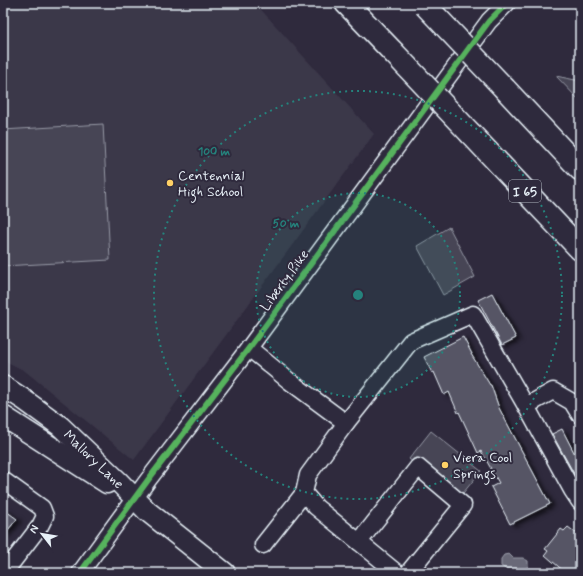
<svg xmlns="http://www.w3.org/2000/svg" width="583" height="576" font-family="Mynerve,sans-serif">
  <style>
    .built { fill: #3b3749 }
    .green { fill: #464455; stroke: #979aa6 }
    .water { fill: #696978; stroke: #9c9fab }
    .building { fill: #575565; stroke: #e8f1f8; filter: url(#shadow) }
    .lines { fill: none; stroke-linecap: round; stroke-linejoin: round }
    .minor-casing { stroke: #e8f1f8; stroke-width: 19 }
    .major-casing { stroke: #e8f1f8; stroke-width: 23 }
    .highway-casing { stroke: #e8f1f8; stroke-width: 25 }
    .minor { stroke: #2f2a3d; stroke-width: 16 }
    .major { stroke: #2f2a3d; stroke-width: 20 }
    .highway { stroke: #2f2a3d; stroke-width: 22 }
    .highway-bridge-casing { stroke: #e8f1f8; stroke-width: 25; stroke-linecap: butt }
    .highway-bridge { stroke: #2f2a3d; stroke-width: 22 }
    .cycleway-casing { stroke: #2f2a3d; stroke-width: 8 }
    .cycleway { stroke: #56b35d; stroke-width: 6 }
    .ring { fill: none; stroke: #25827c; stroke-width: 2; stroke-dasharray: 2 4 }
    .poi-dot { fill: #ffd166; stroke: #2f2a3d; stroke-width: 1.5 }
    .labels { text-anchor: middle; stroke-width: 4; stroke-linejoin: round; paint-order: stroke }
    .shield { fill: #2f2a3d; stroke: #b0b5c0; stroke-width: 1 }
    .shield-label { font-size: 13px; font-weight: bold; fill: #e8f1f8 }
    .poi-label { font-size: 14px; fill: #e8f1f8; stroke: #2f2a3d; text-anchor: start }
    .street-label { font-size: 14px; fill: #e8f1f8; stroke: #2f2a3d }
    .centre { fill: #25827c; stroke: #2f2a3d; stroke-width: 2 }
    .ring-label { font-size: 12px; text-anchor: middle; font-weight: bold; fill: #25827c; stroke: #2f2a3d; stroke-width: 4; stroke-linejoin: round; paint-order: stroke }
  </style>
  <defs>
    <filter id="shadow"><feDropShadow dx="4.5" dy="2.5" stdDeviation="2" flood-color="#0009"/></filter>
  </defs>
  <rect width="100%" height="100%" fill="#2f2a3d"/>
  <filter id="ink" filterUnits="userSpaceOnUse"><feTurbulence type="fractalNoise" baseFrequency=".025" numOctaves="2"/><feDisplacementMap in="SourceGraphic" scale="8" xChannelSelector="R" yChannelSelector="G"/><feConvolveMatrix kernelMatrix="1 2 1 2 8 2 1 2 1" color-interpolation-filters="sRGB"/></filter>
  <g filter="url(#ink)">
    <polygon class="built" points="3,3 255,3 374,134 134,460 25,371 3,360"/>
    <g class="green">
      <polygon points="556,76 580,81 580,101"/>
      <polygon points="103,124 110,260 3,266 3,130"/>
      <polygon points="449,227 475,277 443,295 417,246"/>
      <polygon points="431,431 481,471 459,498 409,459"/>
    </g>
    <polygon class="water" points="509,554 513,558 523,558 528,561 528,566 524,570 508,571 504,568 501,566 501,559 504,555"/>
    <g class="building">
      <polygon points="492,293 516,338 502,345 478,300"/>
      <polygon points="463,337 472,354 471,354 490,385 491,385 499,408 550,504 510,524 491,487 499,483 481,451 478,453 459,412 458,413 449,392 444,395 434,372 432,373 424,357"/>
      <polygon points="562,429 580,464 580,477 577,479 552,434"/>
      <polygon points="3,509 17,519 3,536"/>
      <polygon points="568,527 580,536 580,573 566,573 545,555 548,551 545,549 561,529 564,531"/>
    </g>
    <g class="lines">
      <defs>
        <g id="minor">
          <polyline points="249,348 288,380 346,423"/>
          <polyline points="526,406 553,391 572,402 580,415"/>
          <polyline points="3,480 42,508 45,516 40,526 4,573"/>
          <polyline points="359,542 418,467 463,505 408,573"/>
          <polyline points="263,545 304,493"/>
          <polyline points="80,573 148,480 249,348 489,21 507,3"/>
          <polyline points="397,573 316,507 304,493 308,475 346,423 411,341 473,314 526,406 572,490 580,502"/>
        </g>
        <g id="major">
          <polyline points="3,386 23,399 60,426 118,481 147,511 225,573"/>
          <polyline points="3,416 107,483"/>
        </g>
        <g id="highway">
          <polyline points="346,3 393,52"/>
          <polyline points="505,89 580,169"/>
          <polyline points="471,134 580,249"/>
        </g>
      </defs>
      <use href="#minor" class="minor-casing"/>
      <use href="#major" class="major-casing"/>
      <use href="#highway" class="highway-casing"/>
      <use href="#minor" class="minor"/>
      <use href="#major" class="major"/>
      <use href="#highway" class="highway"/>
      <defs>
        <g id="highway-bridge">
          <polyline points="425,5 505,89"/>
          <polyline points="393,52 471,134"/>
        </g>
      </defs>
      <use href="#highway-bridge" class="highway-bridge-casing"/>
      <use href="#highway-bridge" class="highway-bridge"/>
      <defs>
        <polyline id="cycleway" points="80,573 148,480 249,348 489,21 507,3"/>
      </defs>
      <use href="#cycleway" class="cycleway-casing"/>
      <use href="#cycleway" class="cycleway"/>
    </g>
  </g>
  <circle cx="358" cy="295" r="102" fill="#25827c" fill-opacity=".12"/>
  <g class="ring">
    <circle cx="358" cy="295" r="102"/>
    <circle cx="358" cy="295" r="204"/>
  </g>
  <g class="poi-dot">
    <circle cx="170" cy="183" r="4"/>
    <circle cx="445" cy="465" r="4"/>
  </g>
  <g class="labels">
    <rect class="shield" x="509" y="180" width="32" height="22" rx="3"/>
    <g class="shield-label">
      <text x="525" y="196">I 65</text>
    </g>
    <g class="poi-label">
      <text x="178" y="180">Centennial<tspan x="178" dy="16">High School</tspan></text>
      <text x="453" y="462">Viera Cool<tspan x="453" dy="16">Springs</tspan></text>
    </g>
    <g class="street-label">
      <text transform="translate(284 280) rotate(-54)" y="5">Liberty Pike</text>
      <text transform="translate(94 459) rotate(44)" y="5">Mallory Lane</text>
    </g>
  </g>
  <circle cx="358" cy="295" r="6" class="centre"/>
  <g class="ring-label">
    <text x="214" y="155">100 m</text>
    <text x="286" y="227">50 m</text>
  </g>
  <rect width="583" height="576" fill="none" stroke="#2f2a3d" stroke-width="16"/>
  <rect x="8" y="8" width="567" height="560" fill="none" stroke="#e8f1f8" stroke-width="1.5" filter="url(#ink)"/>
  <g transform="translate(42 534) rotate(301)" stroke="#2f2a3d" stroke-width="3" paint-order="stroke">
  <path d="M0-3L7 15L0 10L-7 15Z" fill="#e8f1f8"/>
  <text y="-6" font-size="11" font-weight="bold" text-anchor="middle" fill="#e8f1f8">N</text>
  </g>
</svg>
